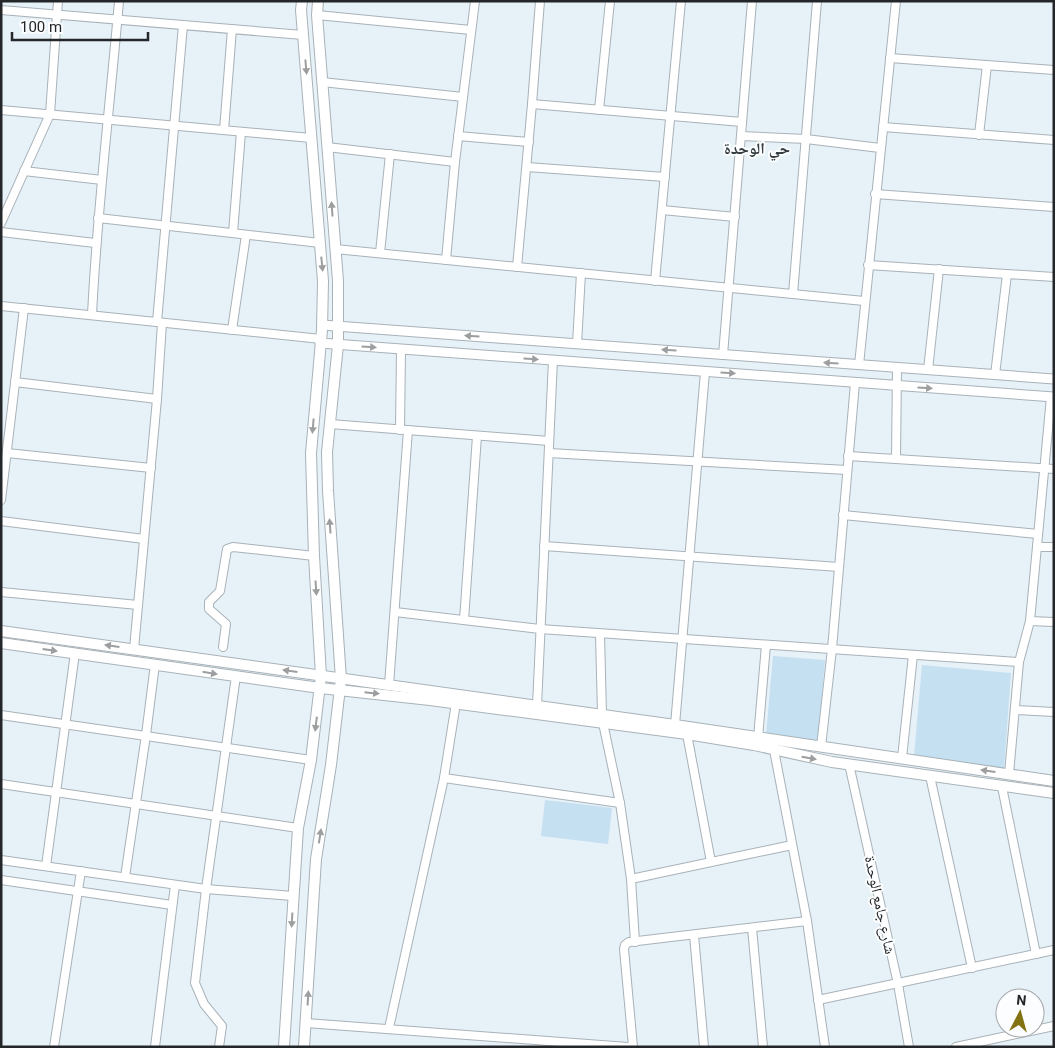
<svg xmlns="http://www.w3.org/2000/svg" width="1055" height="1048" font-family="Roboto,'Noto Naskh Arabic',sans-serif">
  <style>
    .green { fill: #c5e0f1 }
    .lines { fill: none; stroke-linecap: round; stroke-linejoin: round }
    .minor-casing { stroke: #a8b2b8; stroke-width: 10 }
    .tertiary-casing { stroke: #a8b2b8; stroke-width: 11 }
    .secondary-casing { stroke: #a8b2b8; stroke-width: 12 }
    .minor { stroke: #fff; stroke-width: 8 }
    .tertiary { stroke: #fff; stroke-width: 9 }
    .secondary { stroke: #fff; stroke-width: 10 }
    .oneway { fill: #9c9e9f }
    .labels { text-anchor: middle; stroke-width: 4; stroke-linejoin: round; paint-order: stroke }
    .street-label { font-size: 15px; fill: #24272a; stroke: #fbfdfe }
    .neighbourhood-label { font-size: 16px; font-weight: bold; fill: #353d42; stroke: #fbfdfe }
  </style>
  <rect width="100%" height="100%" fill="#e7f1f8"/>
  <g class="green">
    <polygon points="773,656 825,660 818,743 766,735"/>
    <polygon points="922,665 1011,673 1004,768 914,756"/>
    <polygon points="545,800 612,808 608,844 541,836"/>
  </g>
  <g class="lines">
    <defs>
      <g id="minor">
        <polyline points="1,10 303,35"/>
        <polyline points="317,15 471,30"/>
        <polyline points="890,58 1054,70"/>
        <polyline points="322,82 463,97"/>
        <polyline points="532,104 742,122"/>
        <polyline points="1,110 311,138"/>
        <polyline points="599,110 610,1"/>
        <polyline points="883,127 1054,140"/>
        <polyline points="224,130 232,29"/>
        <polyline points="979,135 987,65"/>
        <polyline points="458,136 529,142"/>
        <polyline points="741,136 806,139 880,148"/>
        <polyline points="327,147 455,162"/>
        <polyline points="527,167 665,177"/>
        <polyline points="24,171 102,180"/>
        <polyline points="875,194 1054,207"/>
        <polyline points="662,210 735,217"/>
        <polyline points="98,218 320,243"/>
        <polyline points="1,223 50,114 58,1"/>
        <polyline points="1,232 95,243"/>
        <polyline points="233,233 241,132"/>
        <polyline points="335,249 864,301"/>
        <polyline points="380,253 390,154"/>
        <polyline points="446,260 455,162 475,1"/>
        <polyline points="868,265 1054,277"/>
        <polyline points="517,267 532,104 540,1"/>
        <polyline points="655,281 681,1"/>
        <polyline points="793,294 817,1"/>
        <polyline points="1,306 321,339"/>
        <path d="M92,315C97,210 110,106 119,1"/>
        <polyline points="157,322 183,25"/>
        <polyline points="232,330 246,235"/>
        <polyline points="577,344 581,273"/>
        <polyline points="723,355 752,1"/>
        <polyline points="859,365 896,1"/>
        <polyline points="928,370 939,269"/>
        <polyline points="995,375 1007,274"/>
        <polyline points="15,382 157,399"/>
        <polyline points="330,424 549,441"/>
        <polyline points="400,430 401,349"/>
        <polyline points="7,453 151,468"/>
        <polyline points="549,453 847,470"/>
        <polyline points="848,456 1054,469"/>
        <polyline points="896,459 897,368"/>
        <polyline points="1,500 24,308"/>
        <polyline points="843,515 1038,534"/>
        <polyline points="1,521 144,539"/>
        <polyline points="544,546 839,567"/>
        <polyline points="1037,547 1054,547"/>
        <polyline points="1,592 138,605"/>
        <polyline points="395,612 540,629 1019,662"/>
        <polyline points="464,620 477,436"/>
        <polyline points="1030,621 1054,622"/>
        <polyline points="600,634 602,714"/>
        <polyline points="223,647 226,624 209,609 209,602 220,591 227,549 233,547 314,556"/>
        <polyline points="134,649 157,399 162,323"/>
        <polyline points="389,685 408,430"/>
        <polyline points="537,706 553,360"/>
        <polyline points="1016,710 1054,712"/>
        <polyline points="1,715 311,760"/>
        <polyline points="603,723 620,803 631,879 635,942"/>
        <polyline points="675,725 705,372"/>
        <polyline points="687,734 711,862"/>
        <polyline points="758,738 766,645"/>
        <polyline points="821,747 832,649 855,383"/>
        <polyline points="774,750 807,921 825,1047"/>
        <polyline points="902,758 913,655"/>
        <polyline points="849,764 898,984 909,1047"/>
        <polyline points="1009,774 1019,662 1030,621 1051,397"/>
        <polyline points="930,776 972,968"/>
        <polyline points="444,778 620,803"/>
        <polyline points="1,784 298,828"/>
        <polyline points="1002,787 1036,954"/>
        <polyline points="1,860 206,889 293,896"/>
        <polyline points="46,866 75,653"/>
        <polyline points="125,877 146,735 155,664"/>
        <polyline points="631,879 792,845"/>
        <polyline points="1,880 172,905"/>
        <polyline points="752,928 763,1047"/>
        <polyline points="694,935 704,1047"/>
        <polyline points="818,1000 1054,950"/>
        <polyline points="306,1023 628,1047"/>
        <polyline points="389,1028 444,778 456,703"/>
        <polyline points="54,1047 81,871"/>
        <polyline points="155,1047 175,885"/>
        <polyline points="219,1047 222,1026 204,1004 195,983 206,889 236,676"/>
        <polyline points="633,1047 624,949 625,945 629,942 807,921"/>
        <polyline points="956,1047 1054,1026"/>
      </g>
      <g id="tertiary">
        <polyline points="322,325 1054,379"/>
        <polyline points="320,343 1054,397"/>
      </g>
      <g id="secondary">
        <polyline points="1,631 675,725 1054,781"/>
        <polyline points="1,643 320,688 430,700 687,734 754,745 832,762 1054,793"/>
        <polyline points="284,1047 298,828 311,760 321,676 314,556 311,453 322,330 323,281 301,10 302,1"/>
        <polyline points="304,1047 316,859 331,765 341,679 328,491 327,452 338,345 338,281 317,15 318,1"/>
      </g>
    </defs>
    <use href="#minor" class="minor-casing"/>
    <use href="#tertiary" class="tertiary-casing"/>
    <use href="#secondary" class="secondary-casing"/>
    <use href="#minor" class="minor"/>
    <use href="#tertiary" class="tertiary"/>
    <use href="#secondary" class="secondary"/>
  </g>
  <defs><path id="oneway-solid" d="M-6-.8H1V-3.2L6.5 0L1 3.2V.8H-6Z" transform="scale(1.25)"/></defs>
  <g class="oneway">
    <use href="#oneway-solid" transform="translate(306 67) rotate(85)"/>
    <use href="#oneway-solid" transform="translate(332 209) rotate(-94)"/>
    <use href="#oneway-solid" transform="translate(322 264) rotate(84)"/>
    <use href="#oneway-solid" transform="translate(472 336) rotate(-176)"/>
    <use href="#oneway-solid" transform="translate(369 347) rotate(4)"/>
    <use href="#oneway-solid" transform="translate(669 350) rotate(-176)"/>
    <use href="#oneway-solid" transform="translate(531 359) rotate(4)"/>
    <use href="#oneway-solid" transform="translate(831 363) rotate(-176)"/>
    <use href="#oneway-solid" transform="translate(728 373) rotate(4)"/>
    <use href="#oneway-solid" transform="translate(925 388) rotate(4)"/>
    <use href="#oneway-solid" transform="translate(313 426) rotate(95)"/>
    <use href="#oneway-solid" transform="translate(330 526) rotate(-94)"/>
    <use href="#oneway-solid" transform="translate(316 588) rotate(86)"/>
    <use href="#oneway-solid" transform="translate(112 646) rotate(-172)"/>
    <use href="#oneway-solid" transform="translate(50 650) rotate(8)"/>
    <use href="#oneway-solid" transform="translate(290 671) rotate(-172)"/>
    <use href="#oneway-solid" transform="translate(210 673) rotate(9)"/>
    <use href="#oneway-solid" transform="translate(372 693) rotate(6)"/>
    <use href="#oneway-solid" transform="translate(316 724) rotate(97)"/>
    <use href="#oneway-solid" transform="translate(809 758) rotate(10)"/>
    <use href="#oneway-solid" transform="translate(988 771) rotate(-172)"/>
    <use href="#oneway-solid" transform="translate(320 836) rotate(-81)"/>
    <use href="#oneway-solid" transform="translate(292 920) rotate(93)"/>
    <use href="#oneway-solid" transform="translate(308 998) rotate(-87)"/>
  </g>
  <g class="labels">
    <g class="street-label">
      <text transform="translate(880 905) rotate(78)" y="5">شارع جامع الوحدة</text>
    </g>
    <g class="neighbourhood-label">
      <text x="757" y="154">حي الوحدة</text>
    </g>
  </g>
  <rect width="1055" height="1048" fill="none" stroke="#24272a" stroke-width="5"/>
  <g transform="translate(1020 1013) rotate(6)"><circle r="24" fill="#fbfdfe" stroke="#a5a7a9"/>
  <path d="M0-4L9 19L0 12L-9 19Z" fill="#827212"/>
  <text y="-8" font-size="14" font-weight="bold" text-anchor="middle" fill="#24272a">N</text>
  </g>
  <path d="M12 32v8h136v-8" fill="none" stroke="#24272a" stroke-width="2.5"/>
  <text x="20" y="32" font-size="15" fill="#24272a" stroke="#fbfdfe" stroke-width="4" paint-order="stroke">100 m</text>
</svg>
